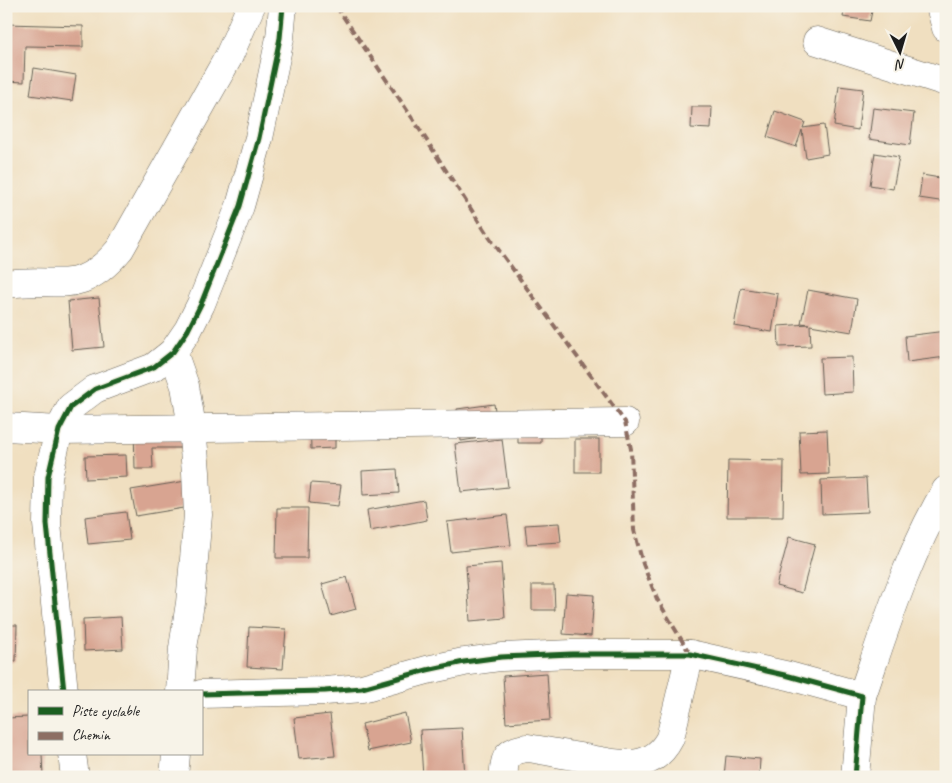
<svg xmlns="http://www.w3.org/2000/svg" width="952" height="783" font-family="Caveat,sans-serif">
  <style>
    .building { fill: #d8a491 }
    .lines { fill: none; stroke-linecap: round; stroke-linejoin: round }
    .minor-casing { stroke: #666055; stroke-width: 29 }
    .minor { stroke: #fff; stroke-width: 28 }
    .quiet { stroke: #8d6e63; stroke-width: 4; stroke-dasharray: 8 4; stroke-linecap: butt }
    .cycleway-casing { stroke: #f7f3e8; stroke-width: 8 }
    .cycleway { stroke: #1b5e20; stroke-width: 5 }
  </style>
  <rect width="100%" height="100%" fill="#f7f3e8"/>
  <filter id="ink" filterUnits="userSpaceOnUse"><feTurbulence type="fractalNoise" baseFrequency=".02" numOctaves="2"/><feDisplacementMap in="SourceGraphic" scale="10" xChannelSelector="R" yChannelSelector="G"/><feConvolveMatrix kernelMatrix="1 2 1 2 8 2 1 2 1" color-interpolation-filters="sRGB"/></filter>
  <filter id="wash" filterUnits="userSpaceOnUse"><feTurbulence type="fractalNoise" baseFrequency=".0096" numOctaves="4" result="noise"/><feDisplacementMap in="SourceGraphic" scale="20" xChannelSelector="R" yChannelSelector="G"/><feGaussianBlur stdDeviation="1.12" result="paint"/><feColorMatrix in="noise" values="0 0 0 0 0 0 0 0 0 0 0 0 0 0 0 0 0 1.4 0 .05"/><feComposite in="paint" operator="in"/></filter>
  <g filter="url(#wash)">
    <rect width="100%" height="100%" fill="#f0dfc0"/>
    <g id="blocks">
      <g class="building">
        <polygon points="845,6 873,6 870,21 843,17"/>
        <polygon points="6,24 83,26 83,47 25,46 24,82 6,81"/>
        <polygon points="34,68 76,75 72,101 30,95"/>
        <polygon points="839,86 863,89 858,130 834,126"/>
        <polygon points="692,107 712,107 711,129 691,128"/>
        <polygon points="873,108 914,113 910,145 869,139"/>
        <polygon points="775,111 805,122 803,128 824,125 828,154 806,158 802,130 796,147 767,137"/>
        <polygon points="875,153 899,157 893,189 870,185"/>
        <polygon points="922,175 946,179 946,202 919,198"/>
        <polygon points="741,288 778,294 772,332 734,326"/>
        <polygon points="808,290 857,299 852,332 810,325 811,346 779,347 778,326 809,324 801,323"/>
        <polygon points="99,298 104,347 72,350 68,301"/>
        <polygon points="946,331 946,357 907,362 905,336"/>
        <polygon points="852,357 853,392 822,394 820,358"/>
        <polygon points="494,404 499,435 461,441 457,409"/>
        <polygon points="310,418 335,418 335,448 311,449"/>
        <polygon points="541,419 541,443 518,443 518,420"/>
        <polygon points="183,426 184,448 152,448 153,469 135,469 134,428"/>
        <polygon points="827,430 829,474 801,475 799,431"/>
        <polygon points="502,439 508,487 461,492 455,444"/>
        <rect x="575" y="439" width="24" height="33"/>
        <polygon points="126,455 127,477 86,479 85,456"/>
        <polygon points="728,460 784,461 783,517 727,517"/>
        <polygon points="397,469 399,493 363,495 362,471"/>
        <polygon points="866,478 868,512 822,514 821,480"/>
        <polygon points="192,480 196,506 136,516 131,490"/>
        <polygon points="311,483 341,485 338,506 309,503"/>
        <polygon points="424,500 427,520 370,531 367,510"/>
        <polygon points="277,508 308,508 307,558 276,558"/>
        <rect x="6" y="509" width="4" height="24"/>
        <polygon points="126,512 130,540 88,544 85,517"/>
        <polygon points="507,515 511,545 451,552 447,522"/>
        <polygon points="559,523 561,542 527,544 525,525"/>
        <polygon points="789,537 815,544 802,593 776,586"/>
        <polygon points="501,563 505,618 470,621 466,566"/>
        <polygon points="347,577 356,609 331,616 322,584"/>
        <polygon points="532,585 554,585 555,610 532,610"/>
        <polygon points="566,593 594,595 591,636 563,634"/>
        <polygon points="121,617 123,649 84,651 83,619"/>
        <polygon points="6,625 17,625 16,661 6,661"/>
        <polygon points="249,627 286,629 283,669 247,667"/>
        <polygon points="547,673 550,720 506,723 503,676"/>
        <polygon points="405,713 411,742 368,751 362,724"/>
        <polygon points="330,714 335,756 299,759 294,718"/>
        <polygon points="29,717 29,754 42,754 43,777 6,777 6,718"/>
        <polygon points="462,728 465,777 423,777 420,730"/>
        <polygon points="726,756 760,759 759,777 724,777"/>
        <polygon points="607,761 610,777 588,777 587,764"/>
      </g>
    </g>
  </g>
  <g filter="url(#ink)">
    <use href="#blocks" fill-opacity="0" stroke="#666055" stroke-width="1"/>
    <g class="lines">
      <defs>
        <g id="minor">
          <polyline points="940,6 946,28"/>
          <polyline points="817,41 946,82"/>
          <path d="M6,284C59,276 78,299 120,249L228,58L251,6"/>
          <polyline points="173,352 185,386 192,427 196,472 198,515 190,603 183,648 180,692"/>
          <polyline points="6,427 59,430 625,422"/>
          <polyline points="64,692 47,524 48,477 59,430 71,407 95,389 154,367 173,352 188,330 201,304 240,206 259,138 280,38 283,6"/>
          <polyline points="201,694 325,691 362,688 427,670 464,662 501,657 572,654 690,654 789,676 862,696 855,777"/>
          <path d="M862,696C886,626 908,554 946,490"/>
          <polyline points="72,754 75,777"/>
          <polyline points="174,777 176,754"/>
          <path d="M504,777C503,757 508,750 528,748C547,751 566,755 585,758C617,764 652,774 670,738L690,654"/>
        </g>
      </defs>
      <use href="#minor" class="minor-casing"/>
      <use href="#minor" class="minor"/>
      <polyline class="quiet" points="336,6 411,116 487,234 625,422 631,449 634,530 643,564 657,599 690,654"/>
      <defs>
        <g id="cycleway">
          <polyline points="64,692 47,524 48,477 59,430 71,407 95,389 154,367 173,352 188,330 201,304 240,206 259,138 280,38 283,6"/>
          <polyline points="201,694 325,691 362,688 427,670 464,662 501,657 572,654 690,654 789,676 862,696 855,777"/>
        </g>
      </defs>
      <use href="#cycleway" class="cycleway-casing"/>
      <use href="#cycleway" class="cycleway"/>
    </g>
  </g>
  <rect width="952" height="783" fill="none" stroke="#f7f3e8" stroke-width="25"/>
  <rect x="28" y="690" width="175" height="65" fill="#f7f3e8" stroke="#9f9d96"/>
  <rect x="38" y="707" width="25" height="8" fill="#1b5e20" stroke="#9f9d96"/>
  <text x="72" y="716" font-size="15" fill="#1c1c1c">Piste cyclable</text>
  <rect x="38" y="732" width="25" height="8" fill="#8d6e63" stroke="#9f9d96"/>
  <text x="72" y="740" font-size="15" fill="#1c1c1c">Chemin</text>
  <g transform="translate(900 52) rotate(175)" stroke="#f7f3e8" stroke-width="4" paint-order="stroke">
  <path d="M0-4L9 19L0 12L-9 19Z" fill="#1c1c1c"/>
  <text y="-8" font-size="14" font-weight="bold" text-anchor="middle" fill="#1c1c1c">N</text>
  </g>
</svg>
